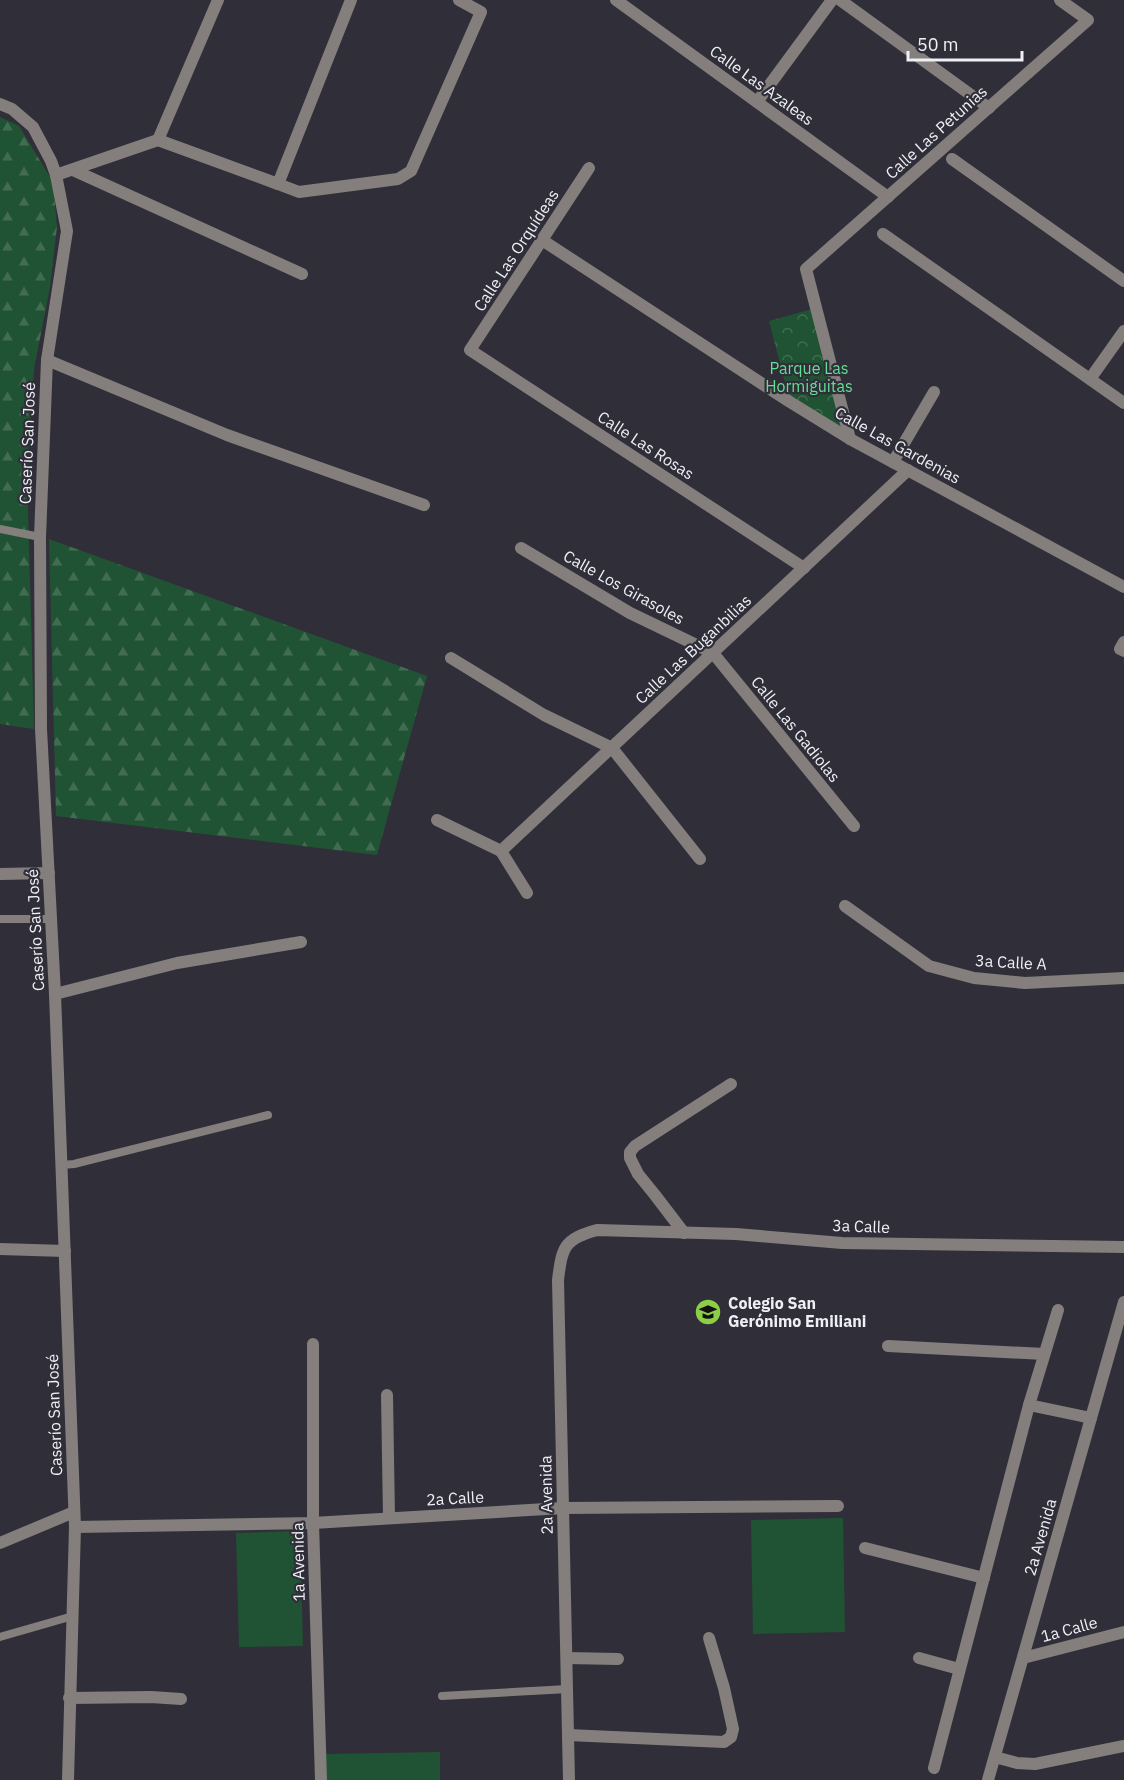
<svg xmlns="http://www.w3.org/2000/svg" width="1124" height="1780" font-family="'IBM Plex Sans',sans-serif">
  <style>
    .grass { fill: #205334 }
    .forest { fill: url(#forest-firs) }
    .park { fill: url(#park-crowns) }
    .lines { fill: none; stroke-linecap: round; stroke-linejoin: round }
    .service { stroke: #847f7c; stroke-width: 8 }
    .minor { stroke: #847f7c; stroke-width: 12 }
    .tertiary { stroke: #847f7c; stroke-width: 12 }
    .labels { text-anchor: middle; stroke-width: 4.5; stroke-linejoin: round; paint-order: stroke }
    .street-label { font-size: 16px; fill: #efeff6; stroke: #302f39 }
    .park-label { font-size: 16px; fill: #63df93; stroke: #302f39 }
    .poi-label { font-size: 16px; font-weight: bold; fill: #efeff6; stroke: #302f39; text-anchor: start }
  </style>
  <defs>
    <pattern id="forest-firs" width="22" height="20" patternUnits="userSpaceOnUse" patternTransform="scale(1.5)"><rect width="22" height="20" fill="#205334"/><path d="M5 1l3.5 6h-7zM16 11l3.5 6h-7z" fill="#416c52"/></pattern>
    <pattern id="park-crowns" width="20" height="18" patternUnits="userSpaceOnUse" patternTransform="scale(1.5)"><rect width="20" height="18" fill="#205334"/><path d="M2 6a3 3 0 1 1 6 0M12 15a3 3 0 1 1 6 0" fill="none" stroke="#416c52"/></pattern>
  </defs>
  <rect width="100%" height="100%" fill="#302f39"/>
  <g class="grass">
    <polygon points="843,1518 845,1632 753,1634 751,1520"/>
    <polygon points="300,1531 303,1646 239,1647 236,1533"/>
    <polygon points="440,1752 440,1780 326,1780 326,1754"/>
  </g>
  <g class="forest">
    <polygon points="0,117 19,126 53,182 57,227 50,287 34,369 27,472 34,729 0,724"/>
    <polygon points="49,539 427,676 377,855 56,816"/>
  </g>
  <polygon class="park" points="816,308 850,439 790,402 769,321"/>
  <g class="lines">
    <g class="service">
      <polyline points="0,529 40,537"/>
      <polyline points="0,919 51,919"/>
      <polyline points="62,1165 74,1164 268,1115"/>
      <polyline points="0,1637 73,1616"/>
      <polyline points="442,1696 568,1689"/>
    </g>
    <g class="minor">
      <polyline points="218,0 158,140 278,184 351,0"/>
      <polyline points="616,0 888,197"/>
      <polyline points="840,0 989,108"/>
      <polyline points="757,102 832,0"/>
      <polyline points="0,104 12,109 33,127 51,161 56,175 67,231 47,360 40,537 41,729 55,994 75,1527 68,1780"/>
      <polyline points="952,159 1124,281"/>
      <polyline points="589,168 470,350 804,568"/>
      <polyline points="73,170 302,274"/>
      <polyline points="56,175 158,140"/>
      <polyline points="278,184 299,192 398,179 411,171 481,12 459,0"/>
      <polyline points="883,234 1124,403"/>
      <polyline points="542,240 790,402 850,439 1124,587"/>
      <polyline points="47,360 227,435 424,505"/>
      <polyline points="1090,379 1124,331"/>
      <polyline points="850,439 806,269 1088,20 1060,0"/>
      <polyline points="893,462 934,392"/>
      <polyline points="521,548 630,613 713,653 854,826"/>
      <polyline points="1124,642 1120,649 1124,651"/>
      <polyline points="451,658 544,715 612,748 700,859"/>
      <polyline points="437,820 501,851"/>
      <polyline points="501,851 908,470"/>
      <polyline points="501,851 527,893"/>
      <polyline points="0,874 49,873"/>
      <polyline points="845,906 929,966 974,978 1025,983 1124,978"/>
      <polyline points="55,994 177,963 301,942"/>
      <polyline points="684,1233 655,1195 638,1174 630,1158 630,1152 635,1146 731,1084"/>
      <polyline points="0,1249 65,1251"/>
      <polyline points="313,1344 313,1523 321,1780"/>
      <polyline points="888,1346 1044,1354"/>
      <polyline points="387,1395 389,1518"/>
      <polyline points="1029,1405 1091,1418"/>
      <polyline points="75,1527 313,1523 563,1508 838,1506"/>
      <polyline points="0,1543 74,1512"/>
      <polyline points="865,1548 984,1578"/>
      <polyline points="567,1658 618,1659"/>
      <polyline points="919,1658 959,1669"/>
      <polyline points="1023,1658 1124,1632"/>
      <polyline points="69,1698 151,1697 181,1699"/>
      <polyline points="568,1735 724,1742 731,1737 733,1729 724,1688 709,1638"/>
      <polyline points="995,1757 1017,1763 1035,1764 1124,1746"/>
      <polyline points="934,1768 1029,1405 1058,1310"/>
      <path d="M569,1780L558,1280C562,1247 564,1239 597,1230L736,1234L842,1243L1124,1247"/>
    </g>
    <polyline class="tertiary" points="988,1780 1124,1302"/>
  </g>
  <defs>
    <symbol id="school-disc" viewBox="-11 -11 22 22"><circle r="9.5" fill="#8cce45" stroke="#302f39"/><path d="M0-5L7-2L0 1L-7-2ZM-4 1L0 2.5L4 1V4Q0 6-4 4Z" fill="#111"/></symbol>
  </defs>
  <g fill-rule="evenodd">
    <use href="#school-disc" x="693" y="1297" width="30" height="30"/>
  </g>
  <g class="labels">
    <g class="street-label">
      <text transform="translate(762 85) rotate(36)" y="6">Calle Las Azaleas</text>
      <text transform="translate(936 132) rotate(-42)" y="6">Calle Las Petunias</text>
      <text transform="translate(516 250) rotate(-57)" y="6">Calle Las Orquídeas</text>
      <text transform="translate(27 443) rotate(-88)" y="6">Caserío San José</text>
      <text transform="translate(646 445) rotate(33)" y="6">Calle Las Rosas</text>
      <text transform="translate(898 445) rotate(29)" y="6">Calle Las Gardenias</text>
      <text transform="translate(624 587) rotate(29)" y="6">Calle Los Girasoles</text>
      <text transform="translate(693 649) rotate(-43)" y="6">Calle Las Buganbilias</text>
      <text transform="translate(796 729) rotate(51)" y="6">Calle Las Gadiolas</text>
      <text transform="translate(35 930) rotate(-93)" y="6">Caserío San José</text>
      <text transform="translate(1011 962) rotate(3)" y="6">3a Calle A</text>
      <text transform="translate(861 1226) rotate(2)" y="6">3a Calle</text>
      <text transform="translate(54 1415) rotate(-92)" y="6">Caserío San José</text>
      <text transform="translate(546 1495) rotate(-91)" y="6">2a Avenida</text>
      <text transform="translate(455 1498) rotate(-3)" y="6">2a Calle</text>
      <text transform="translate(1040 1537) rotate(-74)" y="6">2a Avenida</text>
      <text transform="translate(298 1562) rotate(-91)" y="6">1a Avenida</text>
      <text transform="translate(1069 1629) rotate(-15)" y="6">1a Calle</text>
    </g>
    <g class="park-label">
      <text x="809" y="374">Parque Las<tspan x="809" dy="18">Hormiguitas</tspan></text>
    </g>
    <g class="poi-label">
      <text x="728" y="1309">Colegio San<tspan x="728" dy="18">Gerónimo Emiliani</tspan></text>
    </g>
  </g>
  <path d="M908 51v9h114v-9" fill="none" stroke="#efeff6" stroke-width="3"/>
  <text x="917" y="51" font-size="18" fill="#efeff6" stroke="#302f39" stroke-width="4.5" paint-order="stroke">50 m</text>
</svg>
